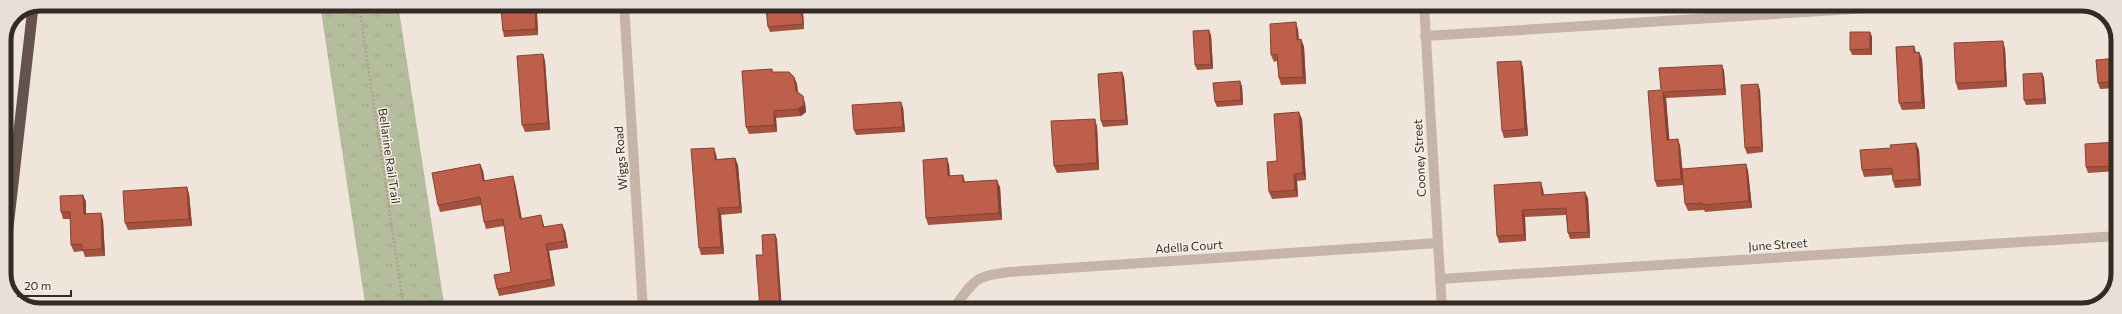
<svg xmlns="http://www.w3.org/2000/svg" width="2122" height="314" font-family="Commissioner,sans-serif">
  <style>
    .grass { fill: url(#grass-tufts) }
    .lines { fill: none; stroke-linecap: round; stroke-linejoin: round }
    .path { stroke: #b39e92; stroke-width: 2.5; stroke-dasharray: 2 2; stroke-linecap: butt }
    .minor { stroke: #c7b4a8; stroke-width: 10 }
    .trunk { stroke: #64524c; stroke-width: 11 }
    .wall { fill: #a35240 }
    .shaded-wall { fill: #854234 }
    .building { fill: #be5f4b; stroke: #854234 }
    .labels { text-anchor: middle; stroke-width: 3; stroke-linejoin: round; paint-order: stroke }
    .street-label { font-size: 12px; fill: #342b27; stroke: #f8efe7 }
    .rim { fill: none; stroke: #342b27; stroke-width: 5 }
  </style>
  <defs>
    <pattern id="grass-tufts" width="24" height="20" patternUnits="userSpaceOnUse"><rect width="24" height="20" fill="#b5be9c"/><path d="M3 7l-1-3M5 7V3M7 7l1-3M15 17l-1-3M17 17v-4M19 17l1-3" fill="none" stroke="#9ca386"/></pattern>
  </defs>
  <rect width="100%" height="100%" fill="#f0e5db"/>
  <polygon class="grass" points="320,4 398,4 445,310 366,310"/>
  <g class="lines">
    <polyline class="path" points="359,4 404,310"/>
    <g class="minor">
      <polyline points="624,4 643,310"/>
      <polyline points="1424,4 1442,310"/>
      <polyline points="1425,36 1933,4"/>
      <polyline points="1440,279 2118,236"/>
      <path d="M956,305C975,279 976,276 1009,272L1438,243"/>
    </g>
    <polyline class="trunk" points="4,263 33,7"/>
  </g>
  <g class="wall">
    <polygon points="406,4 432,4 432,5 407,8"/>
    <polygon points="714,4 759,4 759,7 716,10"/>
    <polygon points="535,8 537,13 538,35 504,37 503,31"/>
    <polygon points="803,12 804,29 770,32 768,27"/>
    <polygon points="1298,29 1299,40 1301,39 1304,47 1306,84 1281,85 1279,78 1277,61 1274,62 1271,55"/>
    <polygon points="1870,32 1872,37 1872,55 1852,55 1850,50"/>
    <polygon points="1211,35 1213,69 1197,70 1195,65"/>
    <polygon points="1914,46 1916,52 1919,52 1922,59 1925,109 1902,110 1899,103"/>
    <polygon points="2005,48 2007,87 1958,90 1956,83"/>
    <polygon points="543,54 545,61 550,130 525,132 522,125"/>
    <polygon points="2118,58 2118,88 2100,89 2098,83"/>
    <polygon points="1521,61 1523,68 1528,136 1504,138 1502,131"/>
    <polygon points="1722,65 1724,71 1726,95 1666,98 1669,140 1680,145 1684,185 1657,187 1655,181 1661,90"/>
    <polygon points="772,69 773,72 794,77 797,84 798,92 805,103 806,112 801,116 776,118 777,132 749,134 746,127"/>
    <polygon points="2042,73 2044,78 2046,104 2026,105 2024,100"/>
    <polygon points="1124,77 1128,125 1103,127 1101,121"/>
    <polygon points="1242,86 1243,105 1217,107 1215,102"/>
    <polygon points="1760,90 1763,152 1747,154 1745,148"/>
    <polygon points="903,107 905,132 856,135 854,130"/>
    <polygon points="1302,119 1306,180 1297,181 1298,197 1272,199 1269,192 1277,161"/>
    <polygon points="1097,126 1099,170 1057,173 1054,166"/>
    <polygon points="2118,142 2118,171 2088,173 2086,167"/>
    <polygon points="1916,143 1919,150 1921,186 1895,188 1893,181 1893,175 1864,177 1862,170 1891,148"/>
    <polygon points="716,154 717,159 735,158 738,165 742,213 721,215 724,254 701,255 699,248"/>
    <polygon points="947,158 949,165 950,175 965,182 1000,187 1002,220 928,225 926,218"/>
    <polygon points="480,164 483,171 484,181 515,183 522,219 541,215 544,227 565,231 568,248 549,251 555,286 499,296 497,289 511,272 504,226 486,229 484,222 481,205 440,212 438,205"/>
    <polygon points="1746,164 1748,171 1752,208 1705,212 1704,210 1688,211 1685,204"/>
    <polygon points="187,187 189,194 192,226 128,230 125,223"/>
    <polygon points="1543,189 1544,195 1588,198 1590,238 1570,239 1568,233 1566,215 1525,217 1526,241 1499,243 1497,236"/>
    <polygon points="83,195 86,202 86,213 103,220 105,256 85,257 83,251 74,252 71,245 70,219 63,219 61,212"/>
  </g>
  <g class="shaded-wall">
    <polygon points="801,7 803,12 804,29 803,24"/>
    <polygon points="535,8 537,13 538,35 536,29"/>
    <polygon points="1296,22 1298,29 1299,47 1297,40"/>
    <polygon points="1209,30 1211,35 1213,69 1211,64"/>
    <polygon points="1870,32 1872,37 1872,55 1870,49"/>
    <polygon points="1301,39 1304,47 1306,84 1303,77"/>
    <polygon points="2003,41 2005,48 2007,87 2005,81"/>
    <polygon points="1914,46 1916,53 1914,53"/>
    <polygon points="1919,52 1922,59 1925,109 1922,102"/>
    <polygon points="543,54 545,61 550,130 548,123"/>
    <polygon points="1521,61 1523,68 1528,136 1525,129"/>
    <polygon points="1722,65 1724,71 1726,95 1724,89"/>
    <polygon points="1122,72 1124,77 1128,125 1126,120"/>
    <polygon points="2042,73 2044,78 2046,104 2044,99"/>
    <polygon points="794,77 797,84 798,98 796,91"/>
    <polygon points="1240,81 1242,86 1243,105 1241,100"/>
    <polygon points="1758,84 1760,90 1763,152 1762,147"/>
    <polygon points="1663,92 1666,98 1670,146 1667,140"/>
    <polygon points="803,96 805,103 806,112 801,116 798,109"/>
    <polygon points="901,102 903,107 905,132 903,127"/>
    <polygon points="774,111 776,118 777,132 774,125"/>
    <polygon points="1299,112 1302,119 1306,180 1303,173"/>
    <polygon points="1095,119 1097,126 1099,170 1097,163"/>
    <polygon points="1678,139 1680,145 1684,185 1681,179"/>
    <polygon points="1916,143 1919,150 1921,186 1919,179"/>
    <polygon points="714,148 716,154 717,166 715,160"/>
    <polygon points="735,158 738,165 742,213 740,207"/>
    <polygon points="947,158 949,165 950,183 948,176"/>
    <polygon points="480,164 483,171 486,188 483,181"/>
    <polygon points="1746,164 1748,171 1752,208 1749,201"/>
    <polygon points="1294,174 1297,181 1298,197 1295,190"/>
    <polygon points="963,175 965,182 965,189 963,182"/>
    <polygon points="513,176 515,183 523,226 520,219"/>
    <polygon points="997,180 1000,187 1002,220 999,213"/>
    <polygon points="1541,182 1543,189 1544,202 1542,195"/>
    <polygon points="187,187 189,194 192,226 189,219"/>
    <polygon points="1585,192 1588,198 1590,238 1588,232"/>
    <polygon points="83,195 86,202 86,221 84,214"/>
    <polygon points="718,208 721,215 724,254 721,247"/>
    <polygon points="1522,210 1525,217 1526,241 1524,235"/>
    <polygon points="101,213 103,220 105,256 102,249"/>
    <polygon points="541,215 543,222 546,234 543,227"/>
    <polygon points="562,224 565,231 568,248 565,241"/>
    <polygon points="775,234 777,239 782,310 780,310"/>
    <polygon points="546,244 549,251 555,286 552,279"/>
  </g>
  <g class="building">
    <polygon points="801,7 803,24 768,27 766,9"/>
    <polygon points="535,8 536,29 503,31 501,10"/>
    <polygon points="1296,22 1297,40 1301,39 1303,77 1279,78 1277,54 1271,55 1270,24"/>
    <polygon points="1209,30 1211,64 1195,65 1193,31"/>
    <polygon points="1850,32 1870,32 1870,49 1850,50"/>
    <polygon points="2003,41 2005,81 1956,83 1954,43"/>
    <polygon points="1914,46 1914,53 1919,52 1922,102 1899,103 1896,47"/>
    <polygon points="543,54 548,123 522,125 517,56"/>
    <polygon points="2118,58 2118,81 2098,83 2096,60"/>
    <polygon points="1521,61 1525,129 1502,131 1497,62"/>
    <polygon points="1722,65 1724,89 1663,92 1667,140 1678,139 1681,179 1655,181 1648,91 1661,90 1659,68"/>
    <polygon points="772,69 772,72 789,72 794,77 796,91 803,96 804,105 798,109 774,111 774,125 746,127 742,71"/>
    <polygon points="1122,72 1126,120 1101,121 1098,74"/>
    <polygon points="2042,73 2044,99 2024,100 2023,74"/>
    <polygon points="1240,81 1241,100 1215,102 1213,83"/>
    <polygon points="1758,84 1762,147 1745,148 1741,85"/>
    <polygon points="901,102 903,127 854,130 852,105"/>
    <polygon points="1299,112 1303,173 1294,174 1295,190 1269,192 1267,162 1277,161 1274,114"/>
    <polygon points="1095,119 1097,163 1054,166 1051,121"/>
    <polygon points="2118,142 2118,166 2086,167 2085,144"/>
    <polygon points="1916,143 1919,179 1893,181 1892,168 1862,170 1860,150 1891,148 1890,145"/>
    <polygon points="714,148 715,160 735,158 740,207 718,208 721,247 699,248 691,149"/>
    <polygon points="947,158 948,176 963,175 963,182 997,180 999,213 926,218 923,160"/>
    <polygon points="480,164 483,181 513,176 520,219 541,215 543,227 562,224 565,241 546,244 552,279 497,289 494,275 511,272 503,219 484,222 480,197 438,205 432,173"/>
    <polygon points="1746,164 1749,201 1703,205 1702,203 1685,204 1682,169"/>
    <polygon points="1541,182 1542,195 1585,192 1588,232 1568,233 1566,208 1522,210 1524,235 1497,236 1494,185"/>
    <polygon points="187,187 189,219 125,223 123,191"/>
    <polygon points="83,195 84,214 101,213 102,249 82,250 82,244 71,245 70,212 61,212 60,196"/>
    <polygon points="775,234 780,310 760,310 756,255 763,255 762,235"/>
    <polygon points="152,303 152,310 120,310 120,305"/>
  </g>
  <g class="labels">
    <g class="street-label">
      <text transform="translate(389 156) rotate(82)" y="4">Bellarine Rail Trail</text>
      <text transform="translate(621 158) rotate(-94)" y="4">Wiggs Road</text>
      <text transform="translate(1420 158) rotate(-93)" y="4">Cooney Street</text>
      <text transform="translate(1778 245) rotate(-4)" y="4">June Street</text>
      <text transform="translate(1189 247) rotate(-4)" y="4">Adella Court</text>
    </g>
  </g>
  <path d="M0 0H2122V314H0ZM40 11H2082A29 29 0 0 1 2111 40V274A29 29 0 0 1 2082 303H40A29 29 0 0 1 11 274V40A29 29 0 0 1 40 11Z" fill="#e8dfd8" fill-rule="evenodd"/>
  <path class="rim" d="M40 11H2082A29 29 0 0 1 2111 40V274A29 29 0 0 1 2082 303H40A29 29 0 0 1 11 274V40A29 29 0 0 1 40 11Z"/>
  <path d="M18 290v6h53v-6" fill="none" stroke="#342b27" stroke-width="2"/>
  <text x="24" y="290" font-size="12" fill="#342b27" stroke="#f8efe7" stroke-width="3" paint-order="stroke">20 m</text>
</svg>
